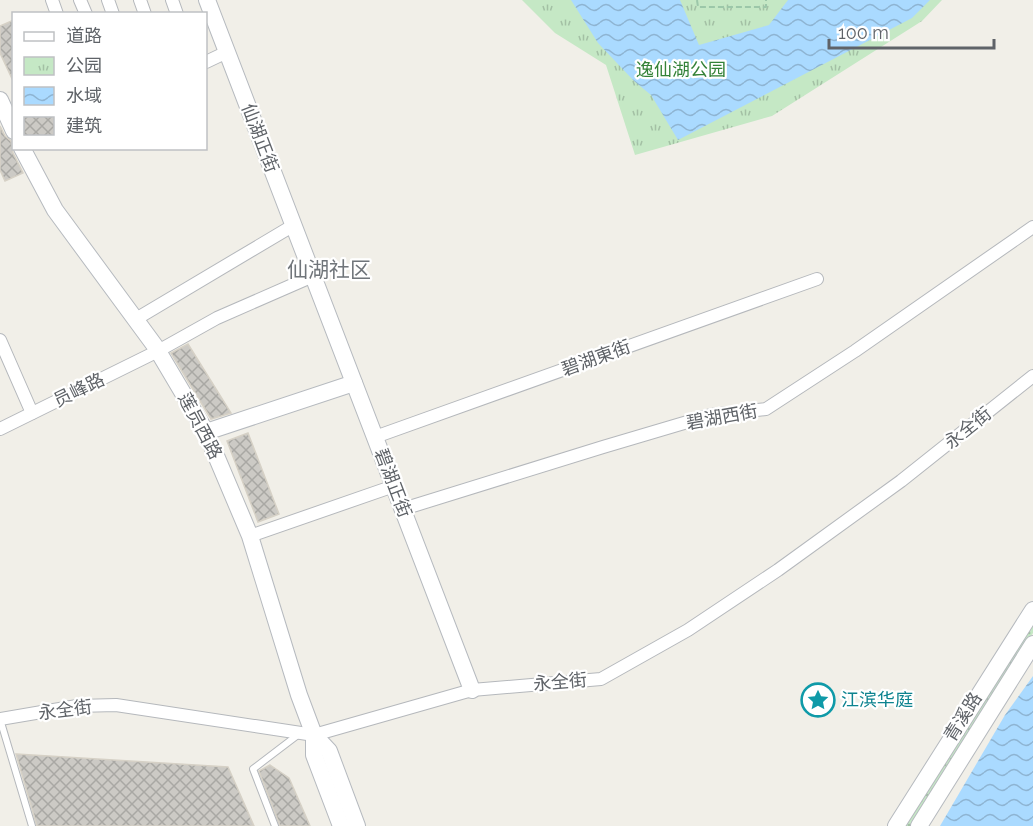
<svg xmlns="http://www.w3.org/2000/svg" width="1033" height="826" font-family="Raleway,'Noto Sans SC',sans-serif">
  <style>
    .grass { fill: url(#grass-dots) }
    .park { fill: url(#park-tufts) }
    .water { fill: url(#water-waves) }
    .building { fill: url(#building-cross-hatch); stroke: #d6d1c6; stroke-width: 1.5 }
    .lines { fill: none; stroke-linecap: round; stroke-linejoin: round }
    .lane-casing { stroke: #b5b8bc; stroke-width: 8 }
    .street-casing { stroke: #b5b8bc; stroke-width: 14 }
    .secondary-casing { stroke: #b6babf; stroke-width: 18 }
    .path { stroke: #9cc7a9; stroke-width: 2; stroke-dasharray: 6 3; stroke-linecap: butt }
    .lane { stroke: #fff; stroke-width: 6 }
    .street { stroke: #fff; stroke-width: 12 }
    .secondary { stroke: #fff; stroke-width: 16 }
    .labels { text-anchor: middle; stroke-width: 4.5; stroke-linejoin: round; paint-order: stroke }
    .park-label { font-size: 18px; fill: #348238; stroke: #fff }
    .street-label { font-size: 18px; fill: #5f6368; stroke: #fff }
    .culture-label { font-size: 18px; fill: #0d838f; stroke: #fff; text-anchor: start }
    .quarter-label { font-size: 21px; fill: #70757a; stroke: #fff }
  </style>
  <defs>
    <pattern id="grass-dots" width="8" height="8" patternUnits="userSpaceOnUse" patternTransform="scale(1.5)"><rect width="8" height="8" fill="#c5e8c5"/><path d="M2 2h.1M6 6h.1" fill="none" stroke="#a3c0a4" stroke-width="1.8" stroke-linecap="round"/></pattern>
    <pattern id="park-tufts" width="24" height="20" patternUnits="userSpaceOnUse" patternTransform="scale(1.5)"><rect width="24" height="20" fill="#c5e8c5"/><path d="M3 7l-1-3M5 7V3M7 7l1-3M15 17l-1-3M17 17v-4M19 17l1-3" fill="none" stroke="#a3c0a4"/></pattern>
    <pattern id="water-waves" width="16" height="10" patternUnits="userSpaceOnUse" patternTransform="scale(1.5)"><rect width="16" height="10" fill="#aadaff"/><path d="M0 5q4-4 8 0t8 0" fill="none" stroke="#8eb4d2"/></pattern>
    <pattern id="building-cross-hatch" width="8" height="8" patternUnits="userSpaceOnUse" patternTransform="scale(1.5)"><rect width="8" height="8" fill="#cccac5"/><path d="M0 0l8 8M0 8l8-8" fill="none" stroke="#a9a8a4"/></pattern>
  </defs>
  <rect width="100%" height="100%" fill="#f1efe8"/>
  <polygon class="grass" points="1033,622 1033,633 996,688 913,826 904,826"/>
  <polygon class="park" points="522,0 942,0 922,21 772,116 635,155 606,65 555,33"/>
  <g class="water">
    <polygon points="571,0 680,0 699,45 769,25 788,0 930,0 912,18 678,140 651,95 634,81 598,43"/>
    <polygon points="1033,676 1033,826 940,826 1005,715"/>
  </g>
  <g class="building">
    <polygon points="14,20 14,83 0,53 0,26"/>
    <polygon points="0,126 5,136 11,141 13,153 23,173 5,181 0,170"/>
    <polygon points="188,344 231,413 211,419 171,353"/>
    <polygon points="248,433 279,514 258,522 227,441"/>
    <polygon points="16,754 228,767 254,826 37,826"/>
    <polygon points="270,765 289,778 310,826 280,826 259,771"/>
  </g>
  <g class="lines">
    <defs>
      <g id="lane">
        <polyline points="0,719 32,826"/>
        <polyline points="275,826 253,769 299,734"/>
      </g>
      <g id="street">
        <polyline points="52,0 57,14"/>
        <polyline points="80,0 86,14"/>
        <polyline points="108,0 113,14"/>
        <polyline points="140,0 145,14"/>
        <polyline points="172,0 177,14"/>
        <polyline points="206,62 227,52"/>
        <polyline points="136,319 294,225"/>
        <polyline points="0,340 32,413"/>
        <polyline points="0,429 158,351 217,318 313,276"/>
        <polyline points="375,437 817,279"/>
        <polyline points="403,509 603,447 711,415 766,409 855,351 1033,227"/>
        <polyline points="250,536 394,486"/>
        <polyline points="0,719 77,706 116,705 314,735 472,690 601,679 688,630 778,570 901,481 1033,376"/>
      </g>
      <g id="secondary">
        <polyline points="207,0 472,690"/>
        <polyline points="0,100 14,131"/>
        <polyline points="22,148 55,210 155,346 206,432 250,536 299,695 314,735 314,755 341,826"/>
        <polyline points="206,432 354,383"/>
        <polyline points="314,735 329,751 357,826"/>
        <polyline points="896,826 1033,610"/>
        <polyline points="919,826 1033,644"/>
      </g>
    </defs>
    <use href="#lane" class="lane-casing"/>
    <use href="#street" class="street-casing"/>
    <use href="#secondary" class="secondary-casing"/>
    <polyline class="path" points="697,0 698,7 766,7 766,0"/>
    <use href="#lane" class="lane"/>
    <use href="#street" class="street"/>
    <use href="#secondary" class="secondary"/>
  </g>
  <defs>
    <symbol id="sight-ring" viewBox="-11 -11 22 22"><circle r="9.5" fill="#fff" stroke="#0f9aa8" stroke-width="1.5"/><path d="M0-6L1.8-2.2L6-1.7L2.9 1.2L3.7 5.4L0 3.3L-3.7 5.4L-2.9 1.2L-6-1.7L-1.8-2.2Z" fill="#0f9aa8"/></symbol>
  </defs>
  <g fill-rule="evenodd">
    <use href="#sight-ring" x="799" y="681" width="38" height="38"/>
  </g>
  <g class="labels">
    <g class="park-label">
      <text x="681" y="76">逸仙湖公园</text>
    </g>
    <g class="street-label">
      <text transform="translate(260 138) rotate(69)" y="6">仙湖正街</text>
      <text transform="translate(596 358) rotate(-20)" y="6">碧湖東街</text>
      <text transform="translate(79 390) rotate(-26)" y="6">员峰路</text>
      <text transform="translate(722 417) rotate(-10)" y="6">碧湖西街</text>
      <text transform="translate(200 426) rotate(62)" y="6">莲员西路</text>
      <text transform="translate(968 428) rotate(-39)" y="6">永全街</text>
      <text transform="translate(393 483) rotate(69)" y="6">碧湖正街</text>
      <text transform="translate(560 682) rotate(-5)" y="6">永全街</text>
      <text transform="translate(65 710) rotate(-7)" y="6">永全街</text>
      <text transform="translate(963 717) rotate(-58)" y="6">青溪路</text>
    </g>
    <g class="culture-label">
      <text x="841" y="706">江滨华庭</text>
    </g>
    <g class="quarter-label">
      <text x="329" y="277">仙湖社区</text>
    </g>
  </g>
  <rect x="12" y="12" width="195" height="138" fill="#ffffff" stroke="#bfc1c3" stroke-width="1.5"/>
  <rect x="24" y="32" width="30" height="9" fill="#ffffff" stroke="#bfc1c3" stroke-width="1.5"/>
  <text x="66" y="42" font-size="18" fill="#5f6368">道路</text>
  <rect x="24" y="57" width="30" height="18" fill="url(#park-tufts)" stroke="#bfc1c3" stroke-width="1.5"/>
  <text x="66" y="72" font-size="18" fill="#5f6368">公园</text>
  <rect x="24" y="87" width="30" height="18" fill="url(#water-waves)" stroke="#bfc1c3" stroke-width="1.5"/>
  <text x="66" y="102" font-size="18" fill="#5f6368">水域</text>
  <rect x="24" y="117" width="30" height="18" fill="url(#building-cross-hatch)" stroke="#bfc1c3" stroke-width="1.5"/>
  <text x="66" y="132" font-size="18" fill="#5f6368">建筑</text>
  <path d="M829 39v9h165v-9" fill="none" stroke="#5f6368" stroke-width="3"/>
  <text x="838" y="39" font-size="18" fill="#5f6368" stroke="#ffffff" stroke-width="4.5" paint-order="stroke">100 m</text>
</svg>
